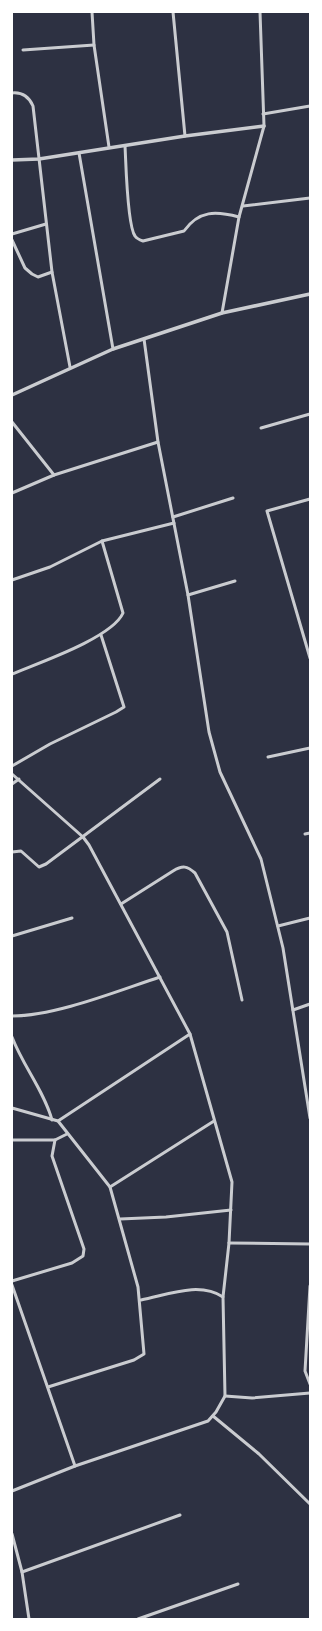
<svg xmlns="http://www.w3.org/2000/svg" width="322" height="1631" font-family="Spectral,serif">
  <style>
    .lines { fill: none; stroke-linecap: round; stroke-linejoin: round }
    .minor { stroke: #caccd0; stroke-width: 3 }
    .tertiary { stroke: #caccd0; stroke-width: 3.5 }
  </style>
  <rect width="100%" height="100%" fill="#2d3142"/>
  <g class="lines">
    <g class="minor">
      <polyline points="92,12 94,45 109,147"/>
      <polyline points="173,12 185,136"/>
      <polyline points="23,50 94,45"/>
      <path d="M12,93C22,92 29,97 33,106L52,272L70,367"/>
      <polyline points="263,114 310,106"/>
      <path d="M125,146C126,162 127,225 135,236C137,239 140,240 143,241L184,231C199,210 216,211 239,217"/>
      <polyline points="79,153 113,349"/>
      <polyline points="243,206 310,198"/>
      <polyline points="12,234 46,224"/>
      <polyline points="12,240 25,268 32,274 38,277 52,272"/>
      <polyline points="222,313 239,217 264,126 260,12"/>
      <polyline points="144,339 158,442 188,595 209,732 220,772 261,859 283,948 310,1118"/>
      <polyline points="12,422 54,475 12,493"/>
      <polyline points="261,428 310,414"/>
      <polyline points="54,475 158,442"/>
      <polyline points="310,499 267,511 310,658"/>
      <polyline points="173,517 233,498"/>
      <polyline points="12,580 50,567 102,541 174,523"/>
      <polyline points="188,595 235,581"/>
      <path d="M12,674C38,663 112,638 123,613L102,541"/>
      <polyline points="268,757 310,748"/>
      <polyline points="12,766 50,744 116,712 124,707 101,635"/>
      <polyline points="12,774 83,837 89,845 190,1034 232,1182 229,1243 223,1297 225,1396 216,1412 208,1421 75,1466 12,1491"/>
      <polyline points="12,784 19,779"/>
      <polyline points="305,834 310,833"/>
      <polyline points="12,852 21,851 39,867 46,864 160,779"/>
      <path d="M121,904L173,871C183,865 187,866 195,873L227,932L242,1000"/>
      <polyline points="278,926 310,918"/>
      <polyline points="12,936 72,918"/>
      <polyline points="293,1010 310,1004"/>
      <path d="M12,1016C56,1016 117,991 160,977"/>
      <path d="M12,1037C23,1066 44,1091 52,1120"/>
      <polyline points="12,1108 58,1121 110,1187 138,1287 144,1354 134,1360 48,1387"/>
      <polyline points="58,1121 190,1034"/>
      <polyline points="12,1140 55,1140 67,1134"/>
      <polyline points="110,1187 214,1121"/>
      <polyline points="120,1219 166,1217 231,1210"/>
      <polyline points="229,1243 310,1244"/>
      <polyline points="12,1281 72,1263 83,1256 84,1249 52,1156 55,1140"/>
      <polyline points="12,1285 75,1466"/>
      <polyline points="310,1286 305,1371 310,1384"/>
      <path d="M141,1300C167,1295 199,1281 223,1297"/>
      <polyline points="225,1396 252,1398 310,1393"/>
      <polyline points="213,1416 259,1454 310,1504"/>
      <polyline points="12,1534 22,1572 29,1619"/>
      <polyline points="22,1572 180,1515"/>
      <polyline points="138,1619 238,1584"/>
    </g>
    <g class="tertiary">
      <polyline points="12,160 39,159 185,136 264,126"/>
      <polyline points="12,395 113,349 222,313 310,294"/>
    </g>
  </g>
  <rect width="322" height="1631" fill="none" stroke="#ffffff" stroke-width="26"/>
</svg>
